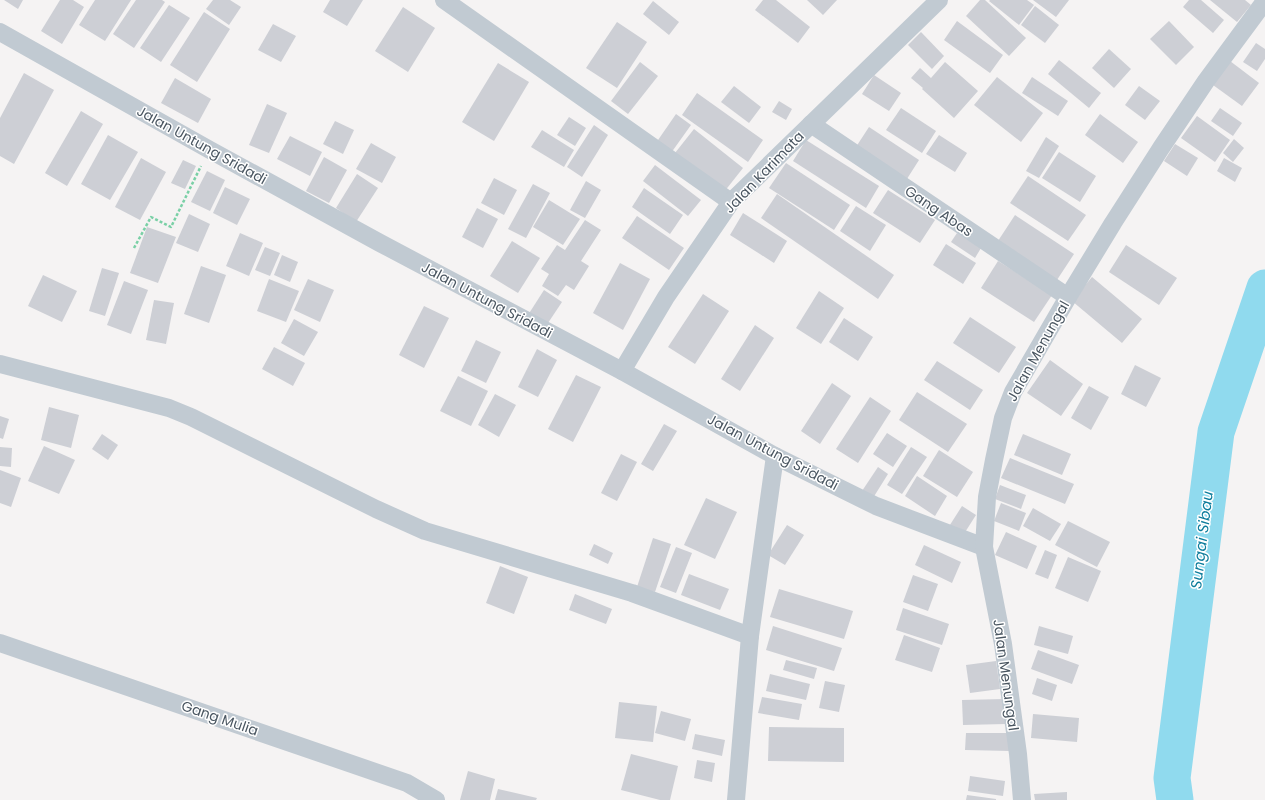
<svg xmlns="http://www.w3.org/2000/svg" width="1265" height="800" font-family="Poppins,sans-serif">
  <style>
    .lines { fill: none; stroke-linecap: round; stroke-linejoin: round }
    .river { stroke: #90daee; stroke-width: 37 }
    .building { fill: #cdcfd5 }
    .path { stroke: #7ad0a6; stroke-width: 2.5; stroke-dasharray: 3 2; stroke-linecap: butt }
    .street { stroke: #c1cad2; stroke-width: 18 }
    .labels { text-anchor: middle; stroke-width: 3; stroke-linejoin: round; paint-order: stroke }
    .street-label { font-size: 14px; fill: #4a5661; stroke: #fff }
    .water-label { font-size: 15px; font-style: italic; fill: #0c7c9b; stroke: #fff }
  </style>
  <rect width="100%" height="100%" fill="#f5f3f3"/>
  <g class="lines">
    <polyline class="river" points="1175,800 1172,778 1216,432 1265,288"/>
  </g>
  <g class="building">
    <polygon points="4,0 23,0 18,9"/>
    <polygon points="60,0 73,0 84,7 62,44 41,31"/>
    <polygon points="95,0 131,0 105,41 79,25"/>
    <polygon points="136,0 162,0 165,2 134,48 113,34"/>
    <polygon points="213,0 230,0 241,7 229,25 206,9"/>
    <polygon points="330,0 363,0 347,26 323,12"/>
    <polygon points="763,0 776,0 810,27 798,43 755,10"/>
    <polygon points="807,0 837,0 823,15"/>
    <polygon points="980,0 985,0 1026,38 1009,56 966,16"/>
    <polygon points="990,0 1027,0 1034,5 1019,25 989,1"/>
    <polygon points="1033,0 1069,0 1056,17"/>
    <polygon points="1189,0 1201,0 1224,20 1213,33 1183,7"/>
    <polygon points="1210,0 1245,0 1251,5 1237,22"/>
    <polygon points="653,1 679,22 669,35 643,14"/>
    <polygon points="169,5 190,18 161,62 140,48"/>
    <polygon points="1035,6 1059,25 1045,43 1021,25"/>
    <polygon points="403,7 435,28 408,72 375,51"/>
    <polygon points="204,12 230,29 197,82 170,65"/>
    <polygon points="957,21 1003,55 990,73 944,40"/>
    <polygon points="1169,21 1194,47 1176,65 1150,39"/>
    <polygon points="617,22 647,42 617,88 586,68"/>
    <polygon points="273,24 296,36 281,62 258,50"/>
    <polygon points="921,32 944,56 932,69 908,45"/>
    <polygon points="1256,43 1265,49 1265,59 1257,71 1243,62"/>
    <polygon points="1109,49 1131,69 1114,88 1092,68"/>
    <polygon points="1059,60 1101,93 1089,108 1048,74"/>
    <polygon points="1230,61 1259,83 1242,106 1213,85"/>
    <polygon points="640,62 658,76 628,114 611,101"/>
    <polygon points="945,62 978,91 954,118 922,89 923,88 911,78 920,68 931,78"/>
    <polygon points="498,63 529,82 494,141 462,122"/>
    <polygon points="24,73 54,90 14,164 0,156 0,118"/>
    <polygon points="874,75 901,93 889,111 862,94"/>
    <polygon points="997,77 1043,113 1021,142 974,105"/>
    <polygon points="1032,77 1068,101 1058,116 1022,93"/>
    <polygon points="175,78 211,99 198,123 161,103"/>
    <polygon points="734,86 761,107 749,123 721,102"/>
    <polygon points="1139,86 1160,101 1145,120 1125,105"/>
    <polygon points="697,93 763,140 748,162 682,115"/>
    <polygon points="779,101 792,109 786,120 772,112"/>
    <polygon points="267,104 287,113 269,153 249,145"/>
    <polygon points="901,108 936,131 922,153 886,130"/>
    <polygon points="1220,108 1242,123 1233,136 1211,121"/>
    <polygon points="81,111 103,124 67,186 45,173"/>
    <polygon points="676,114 691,125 671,153 656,143"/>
    <polygon points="1100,114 1138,142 1123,163 1085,135"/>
    <polygon points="1197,116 1230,140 1215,162 1181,138"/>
    <polygon points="569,117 586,128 575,146 557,135"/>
    <polygon points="335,121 354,130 343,154 323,144"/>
    <polygon points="594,125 608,135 582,177 567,167"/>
    <polygon points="869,127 919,160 905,182 854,150"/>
    <polygon points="694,129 743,168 724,192 675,153"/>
    <polygon points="542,130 574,150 564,167 531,147"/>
    <polygon points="108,135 138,152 110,200 81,184"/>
    <polygon points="939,135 967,153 955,172 926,154"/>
    <polygon points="290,136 322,152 310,176 277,159"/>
    <polygon points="1046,137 1059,146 1039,178 1026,171"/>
    <polygon points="1234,139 1244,148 1233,162 1223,153"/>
    <polygon points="806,140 879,186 866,208 793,161"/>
    <polygon points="371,143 396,157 382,183 356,169"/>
    <polygon points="1175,144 1198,158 1187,176 1164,161"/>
    <polygon points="1059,152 1096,176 1080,202 1042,178"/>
    <polygon points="324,157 347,170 329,203 306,191"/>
    <polygon points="141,158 166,172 140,220 115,207"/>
    <polygon points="1224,158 1242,168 1235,182 1217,171"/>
    <polygon points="183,160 196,166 185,189 171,183"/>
    <polygon points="786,163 850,205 834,230 769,188"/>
    <polygon points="655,165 701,200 688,216 643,181"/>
    <polygon points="207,171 225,180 210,211 191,202"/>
    <polygon points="357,174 378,188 356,222 336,208"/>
    <polygon points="1028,176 1086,215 1068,241 1010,203"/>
    <polygon points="494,178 517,190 504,215 481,203"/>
    <polygon points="586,181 601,190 585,218 570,210"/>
    <polygon points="533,184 550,193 526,238 508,229"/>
    <polygon points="225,187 250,199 237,225 213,213"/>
    <polygon points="644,188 683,215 670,234 632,207"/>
    <polygon points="888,190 935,220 920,243 873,213"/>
    <polygon points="777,194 894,275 878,299 761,218"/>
    <polygon points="549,200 580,219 563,245 533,227"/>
    <polygon points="856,206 886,225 870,251 840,231"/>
    <polygon points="477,208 498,219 483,248 462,237"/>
    <polygon points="743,213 787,241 774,263 730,235"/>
    <polygon points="189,214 210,224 198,252 176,243"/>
    <polygon points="1015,215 1074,254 1053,286 994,247"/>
    <polygon points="637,216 684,248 669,270 622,238"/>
    <polygon points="585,220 601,230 581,261 589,266 574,290 566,285 558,296 542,286 549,274 541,269 557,245 565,250"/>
    <polygon points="147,227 176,237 158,283 130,273"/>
    <polygon points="240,233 263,243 249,276 226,266"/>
    <polygon points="957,233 981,248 975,258 951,242"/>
    <polygon points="512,241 540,258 518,293 490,276"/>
    <polygon points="946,244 976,263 963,284 933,265"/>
    <polygon points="1126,245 1177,278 1159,305 1109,272"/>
    <polygon points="265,247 280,253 270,276 255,270"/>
    <polygon points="282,255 298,262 290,282 274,275"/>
    <polygon points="998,261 1052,295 1034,322 981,288"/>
    <polygon points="620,263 650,279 623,330 593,313"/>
    <polygon points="201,266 226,275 209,323 184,314"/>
    <polygon points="102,268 119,273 105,316 89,311"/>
    <polygon points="43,275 77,291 62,322 28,306"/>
    <polygon points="1092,277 1142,319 1122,343 1072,301"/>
    <polygon points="269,279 299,291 286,322 257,311"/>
    <polygon points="308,279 334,290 320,322 294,310"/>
    <polygon points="124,281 148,290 131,334 107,325"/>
    <polygon points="544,290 562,302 546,326 528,315"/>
    <polygon points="819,291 844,308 821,344 796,328"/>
    <polygon points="703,294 729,311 695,364 668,347"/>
    <polygon points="154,300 174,303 166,344 146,340"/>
    <polygon points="424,306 449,318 424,368 399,355"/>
    <polygon points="970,317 1016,347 999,373 953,343"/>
    <polygon points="844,318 873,337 858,361 829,342"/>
    <polygon points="294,319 318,332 304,356 281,343"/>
    <polygon points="755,325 774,338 740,391 721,379"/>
    <polygon points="476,340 501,352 486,383 461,371"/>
    <polygon points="274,347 305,363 293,386 262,369"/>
    <polygon points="537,349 557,360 538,397 518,387"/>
    <polygon points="1050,360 1083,384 1061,416 1027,393"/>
    <polygon points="937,361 983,390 970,410 924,380"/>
    <polygon points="1135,365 1161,378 1146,407 1121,394"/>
    <polygon points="576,375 601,387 573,442 548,429"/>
    <polygon points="458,376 488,391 471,426 440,411"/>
    <polygon points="832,383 851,396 820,444 801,431"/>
    <polygon points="1089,386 1109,397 1091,430 1071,418"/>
    <polygon points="917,392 967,424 948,452 899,420"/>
    <polygon points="495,394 516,405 499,437 478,425"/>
    <polygon points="870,397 891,411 858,463 836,449"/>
    <polygon points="49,407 79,415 71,448 41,440"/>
    <polygon points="0,416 9,419 3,439 0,438"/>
    <polygon points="664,424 677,431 653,471 641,464"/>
    <polygon points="887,433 907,446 893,467 873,454"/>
    <polygon points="102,434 118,445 108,460 92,449"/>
    <polygon points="1023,434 1071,454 1062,475 1014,455"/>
    <polygon points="44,446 75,460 59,494 28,481"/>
    <polygon points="0,447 12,448 11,467 0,466"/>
    <polygon points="911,447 927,457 902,494 887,485"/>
    <polygon points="939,450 973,472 957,497 923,476"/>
    <polygon points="621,454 637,462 617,501 601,493"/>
    <polygon points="1010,458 1074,484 1065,504 1001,478"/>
    <polygon points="878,467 888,474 873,498 862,491"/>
    <polygon points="0,470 21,478 11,507 0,503"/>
    <polygon points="917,476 947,496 935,516 905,496"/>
    <polygon points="1000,485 1026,495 1021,509 995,499"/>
    <polygon points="706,498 737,512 715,559 684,545"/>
    <polygon points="1001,503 1026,513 1019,531 994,521"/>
    <polygon points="962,506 976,515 962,537 948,528"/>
    <polygon points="1033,508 1061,524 1050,541 1023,526"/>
    <polygon points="1068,521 1110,542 1097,567 1055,545"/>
    <polygon points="787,525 804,535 785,565 768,555"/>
    <polygon points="1006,532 1037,546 1027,569 995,555"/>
    <polygon points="653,538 671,544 655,592 637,587"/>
    <polygon points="594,544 613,553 608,564 589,555"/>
    <polygon points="924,545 961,562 952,583 915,565"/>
    <polygon points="676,547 692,553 676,593 660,587"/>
    <polygon points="1045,550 1057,555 1048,579 1035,574"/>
    <polygon points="1068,557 1101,571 1088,602 1055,588"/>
    <polygon points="500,566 528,577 514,614 486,603"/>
    <polygon points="689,574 729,589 720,610 681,595"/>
    <polygon points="913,575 938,584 928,611 903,602"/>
    <polygon points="779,589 853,611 844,639 770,617"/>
    <polygon points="575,594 612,609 606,624 569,610"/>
    <polygon points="903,608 949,624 942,645 896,630"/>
    <polygon points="773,626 842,648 834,671 766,650"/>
    <polygon points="1039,626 1073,636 1068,654 1034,645"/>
    <polygon points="904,635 940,648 932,672 895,660"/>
    <polygon points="1038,650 1079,665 1072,684 1031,669"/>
    <polygon points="786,660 817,668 814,679 783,670"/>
    <polygon points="996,661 1000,689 970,693 966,665"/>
    <polygon points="770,674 810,684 806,700 766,691"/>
    <polygon points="1037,678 1057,685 1052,701 1032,694"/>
    <polygon points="825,681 845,685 839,712 819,708"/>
    <polygon points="762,697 802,704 799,720 758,713"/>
    <polygon points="1005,699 1006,724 963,725 962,700"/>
    <polygon points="619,702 657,706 653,742 615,738"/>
    <polygon points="661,711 691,719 685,741 655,733"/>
    <polygon points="1033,714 1079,718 1077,742 1031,738"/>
    <polygon points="769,727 844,728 844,762 768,761"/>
    <polygon points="966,733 1010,733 1010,751 965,750"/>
    <polygon points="695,734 725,740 722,756 692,749"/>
    <polygon points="631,754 678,766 670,800 660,800 621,790"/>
    <polygon points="697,760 715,763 712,782 694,778"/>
    <polygon points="468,771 495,779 490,800 460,800"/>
    <polygon points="970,776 1005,781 1003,796 968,791"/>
    <polygon points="498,789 537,798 536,800 495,800"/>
    <polygon points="1067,792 1067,800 1035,800 1034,794"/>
    <polygon points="967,795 996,799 996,800 966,800"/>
  </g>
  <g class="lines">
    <polyline class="path" points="134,248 151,217 171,227 201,166"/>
    <g class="street">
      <polyline points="444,0 731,202"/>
      <polyline points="0,32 210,150 380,243 622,371 775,456 876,506 984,547"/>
      <polyline points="811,124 1068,297"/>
      <polyline points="0,364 169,408 191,417 376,509 425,531 632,593 750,636"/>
      <polyline points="622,371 666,297 731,202 939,0"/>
      <polyline points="0,643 407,783 436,800"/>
      <polyline points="736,800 750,636 775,456"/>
      <polyline points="1022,800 1018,754 1003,644 984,547 987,497 994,460 1003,418 1013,392 1068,297 1113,223 1161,148 1206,81 1265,1"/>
    </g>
  </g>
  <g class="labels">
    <g class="street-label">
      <text transform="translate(202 145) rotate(29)" y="5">Jalan Untung Sridadi</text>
      <text transform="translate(764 172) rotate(-46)" y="5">Jalan Karimata</text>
      <text transform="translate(939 211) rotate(34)" y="5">Gang Abas</text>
      <text transform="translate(487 300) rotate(28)" y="5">Jalan Untung Sridadi</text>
      <text transform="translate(1038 351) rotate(-61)" y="5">Jalan Menungal</text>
      <text transform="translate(773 452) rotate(28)" y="5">Jalan Untung Sridadi</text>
      <text transform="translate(1006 675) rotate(82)" y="5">Jalan Menungal</text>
      <text transform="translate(220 718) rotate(19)" y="5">Gang Mulia</text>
    </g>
    <g class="water-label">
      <text transform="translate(1202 540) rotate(-83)" y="5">Sungai Sibau</text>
    </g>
  </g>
</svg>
